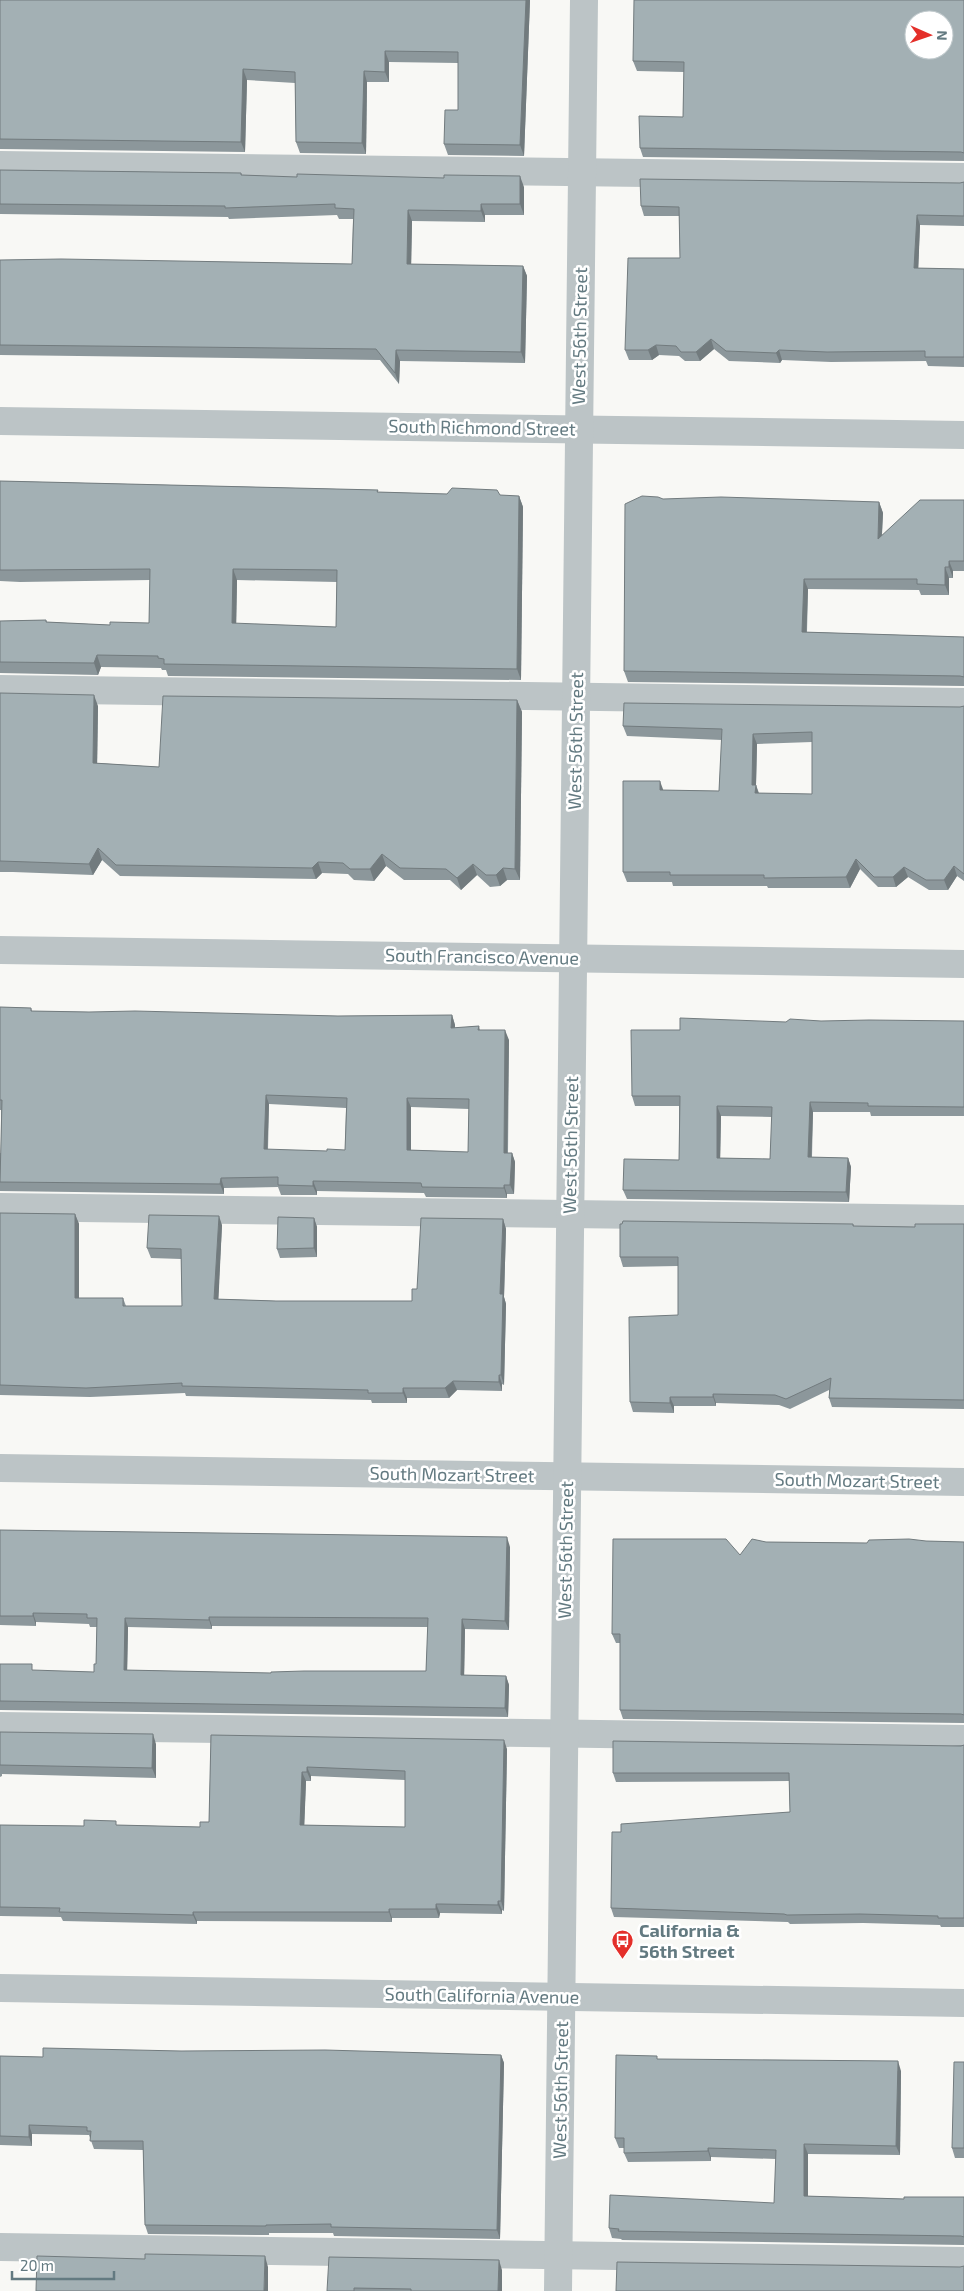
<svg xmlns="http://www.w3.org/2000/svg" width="964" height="2291" font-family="'Exo 2',sans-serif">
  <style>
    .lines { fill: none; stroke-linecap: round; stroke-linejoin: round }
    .minor { stroke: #bcc4c6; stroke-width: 28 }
    .wall { fill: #8c979b; fill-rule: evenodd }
    .shaded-wall { fill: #727b7e }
    .building { fill: #a3b0b4; stroke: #727b7e; fill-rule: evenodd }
    .labels { text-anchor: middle; stroke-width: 5; stroke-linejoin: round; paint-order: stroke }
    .street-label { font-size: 18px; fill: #637a81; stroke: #fff }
    .poi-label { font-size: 18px; font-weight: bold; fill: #637a81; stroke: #fff; text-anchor: start }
  </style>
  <rect width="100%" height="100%" fill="#f8f8f5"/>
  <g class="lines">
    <g class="minor">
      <polyline points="0,165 964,177"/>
      <polyline points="0,421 964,435"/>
      <polyline points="0,689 964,702"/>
      <polyline points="0,950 964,964"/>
      <polyline points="0,1207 964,1219"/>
      <polyline points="0,1468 964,1482"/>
      <polyline points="0,1726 964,1739"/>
      <polyline points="0,1988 964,2003"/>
      <polyline points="0,2247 964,2261"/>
      <polyline points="558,2291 584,0"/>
    </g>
  </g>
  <g class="wall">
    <polygon points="0,0 530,0 524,156 448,155 444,144 458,110 458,63 389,62 389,82 367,82 366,154 300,153 296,142 295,83 247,80 245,152 0,149"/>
    <polygon points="964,0 964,161 643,157 640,148 683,117 684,72 637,71 633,61"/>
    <polygon points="0,170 241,173 242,175 524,187 524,215 485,215 485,222 412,221 411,264 523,266 527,276 525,363 400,361 399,384 380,360 0,355 0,260 352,264 353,219 339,219 337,215 229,219 228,217 0,214"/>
    <polygon points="964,182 964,226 920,225 918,268 964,269 964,367 928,366 926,361 831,362 782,360 780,363 729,361 714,349 700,361 685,361 679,356 659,355 652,360 629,360 625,350 680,258 679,216 644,216 641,206 960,183"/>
    <path d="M0,481L378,490V492L519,496L523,507L521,680L168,676L166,670H162L161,668L101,667L98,675L0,673V621L46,620L47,622L110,625L149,623L150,580L20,582L0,581ZM237,580L337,582L336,627L236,624Z"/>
    <polygon points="663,499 879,502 883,513 882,535 964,500 964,571 953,571 953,578 949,578 949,595 921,595 919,590 808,589 807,632 964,637 964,686 628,682 624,671"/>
    <polygon points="0,693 98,706 97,763 159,767 517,700 522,712 520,880 507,880 500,886 490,887 477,875 461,890 450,880 404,880 386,866 374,881 354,880 348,874 322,873 316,879 120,876 102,860 93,875 13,872 0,872"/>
    <path d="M964,706V881L957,876L948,890H929L908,877L896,887H878L860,869L850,888H768L767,886H673L672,882H627L623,872L663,790L719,791L722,740L627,736L623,726L960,707ZM812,742V794L759,793L756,785L757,744Z"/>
    <path d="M0,1007L31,1008L32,1011L89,1012L338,1016L452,1015L455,1025V1028L479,1026L480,1030L509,1040L508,1153H512L515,1162L514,1194H507V1198L426,1197L424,1193L317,1191V1195H281L278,1187L224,1188V1194L0,1191V1153H1V1110H0ZM269,1104L346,1108L345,1150L327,1151L268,1150ZM411,1107L469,1109L468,1152L411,1150Z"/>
    <path d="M821,1021H964V1116H871L870,1112H813L812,1157L848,1158L851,1167L849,1202L627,1199L623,1190L679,1160V1106H635L632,1096L680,1030L786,1022ZM721,1116L772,1117L770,1159L720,1158Z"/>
    <polygon points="0,1213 75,1214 79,1224 79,1298 123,1298 126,1306 182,1306 181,1259 151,1258 147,1248 222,1225 218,1299 276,1301 412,1301 417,1289 503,1219 506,1229 504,1297 506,1304 504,1385 502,1384 502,1391 457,1390 449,1398 407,1398 407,1403 372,1403 371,1400 186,1396 185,1393 90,1397 0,1395"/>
    <polygon points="314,1218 317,1227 317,1257 280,1258 277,1249"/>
    <polygon points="853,1224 854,1226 915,1227 964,1224 964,1409 832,1407 829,1398 829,1390 790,1409 779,1405 716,1403 716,1406 674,1406 674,1413 633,1412 630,1402 678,1315 678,1266 623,1267 620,1257"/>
    <path d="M0,1530L510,1547L509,1630L465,1629L464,1675L506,1676L509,1685L508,1717L0,1710V1664L34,1671L94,1672L96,1664L97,1627H90L89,1624L36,1622V1626L0,1625ZM212,1626L428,1627L426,1671L271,1673L127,1670L128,1627L212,1629Z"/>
    <polygon points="926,1541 964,1542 964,1723 623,1719 620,1710 620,1643 616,1643 612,1634 740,1555 766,1542 867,1543"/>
    <polygon points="0,1732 156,1744 156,1778 2,1774 2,1776 0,1777"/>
    <path d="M211,1735L507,1749L504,1911L502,1910V1914L443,1913H440L439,1918H392V1922L197,1921V1924L63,1921L61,1917L0,1916V1825L84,1826L117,1825L200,1827L209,1822ZM311,1776L405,1780V1827L304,1825L306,1781H311Z"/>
    <polygon points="964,1745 964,1927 941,1927 940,1925 863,1923 790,1924 788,1922 614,1917 611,1908 621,1832 790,1812 789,1781 616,1782 613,1773"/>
    <polygon points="181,2051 501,2055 504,2063 500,2239 334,2236 333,2233 269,2233 269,2235 148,2234 145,2225 143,2150 94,2149 89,2135 32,2134 32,2146 0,2145 0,2056 43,2057"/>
    <polygon points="658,2059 901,2071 900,2155 808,2154 808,2196 904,2199 964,2197 964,2245 622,2240 621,2239 612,2238 609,2228 774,2203 776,2159 711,2157 711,2161 628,2162 624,2153 624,2148 619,2148 615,2138"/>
    <polygon points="964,2062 964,2158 955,2158 952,2148"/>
    <polygon points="502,2270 502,2291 327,2291"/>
  </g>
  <g class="shaded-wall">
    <polygon points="526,0 530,0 524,156 520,145"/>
    <polygon points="385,51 389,62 389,82 385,72"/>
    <polygon points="243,69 247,80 245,152 241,142"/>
    <polygon points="364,71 367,82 366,154 362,143"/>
    <polygon points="520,176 524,187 524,215 520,204"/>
    <polygon points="481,204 485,215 485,222 481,211"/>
    <polygon points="408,210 412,221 411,274 407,264"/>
    <polygon points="917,215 920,225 918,277 914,268"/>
    <polygon points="523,266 527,276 525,363 521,352"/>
    <polygon points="711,339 714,349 700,361 696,352"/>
    <polygon points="656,345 659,355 652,360 648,350"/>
    <polygon points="396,350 400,361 399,384 395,373"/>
    <polygon points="779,350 782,360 780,363 776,353"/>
    <polygon points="519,496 523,507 521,680 517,669"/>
    <polygon points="879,502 883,513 881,549 878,539"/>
    <polygon points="949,561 953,571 953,578 949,567"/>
    <polygon points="945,567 949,578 949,595 945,585"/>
    <polygon points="233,569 237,580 236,635 232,623"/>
    <polygon points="804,579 808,589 806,643 802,632"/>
    <polygon points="97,655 101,667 98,675 94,663"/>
    <polygon points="94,695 98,706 97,774 93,763"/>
    <polygon points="517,700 522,712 520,880 515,869"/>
    <polygon points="753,734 757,744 756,785 759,795 759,804 752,785"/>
    <polygon points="660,781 664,792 660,790"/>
    <polygon points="98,848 102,860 93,875 89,864"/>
    <polygon points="382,854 386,866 374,881 370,869"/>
    <polygon points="856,859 860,869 850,888 846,877"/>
    <polygon points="318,862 322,873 316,879 312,868"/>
    <polygon points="473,864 477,875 461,890 457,878"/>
    <polygon points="954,866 957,876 948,890 944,880"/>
    <polygon points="904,867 908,877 896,887 893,877"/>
    <polygon points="503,868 507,880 500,886 496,875"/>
    <polygon points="452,1015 455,1025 455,1038 451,1028"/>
    <polygon points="505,1030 509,1040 507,1162 504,1153"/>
    <polygon points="266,1095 269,1104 267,1159 264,1149"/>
    <polygon points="407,1098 411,1107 411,1160 407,1150"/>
    <polygon points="810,1102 813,1112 811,1167 808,1157"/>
    <polygon points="717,1106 721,1116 720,1168 717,1158"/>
    <polygon points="512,1153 515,1162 514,1194 510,1185"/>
    <polygon points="848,1158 851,1167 849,1202 846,1192"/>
    <polygon points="221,1178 224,1188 224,1194 220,1184"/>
    <polygon points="313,1181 317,1191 317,1195 313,1186"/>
    <polygon points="504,1185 507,1194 507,1198 504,1188"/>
    <polygon points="75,1214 79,1224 79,1308 75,1298"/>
    <polygon points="219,1216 222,1225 218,1309 214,1299"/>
    <polygon points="314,1218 317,1227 317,1257 314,1248"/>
    <polygon points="503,1219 506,1229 504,1297 506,1304 504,1385 501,1375 500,1294"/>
    <polygon points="499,1375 502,1384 502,1391 499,1382"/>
    <polygon points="453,1381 457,1390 449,1398 445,1388"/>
    <polygon points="403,1388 407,1398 407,1403 403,1393"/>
    <polygon points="713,1394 716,1403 716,1406 713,1397"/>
    <polygon points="670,1397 674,1406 674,1413 670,1403"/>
    <polygon points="507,1537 510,1547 509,1630 505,1621"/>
    <polygon points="33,1613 36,1622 36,1626 33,1616"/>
    <polygon points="209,1617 212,1626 212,1629 209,1620"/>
    <polygon points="125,1618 128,1627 127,1679 124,1670"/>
    <polygon points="462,1619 465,1629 464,1684 461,1675"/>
    <polygon points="506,1676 509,1685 508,1717 505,1708"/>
    <polygon points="153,1734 156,1744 156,1778 152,1768"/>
    <polygon points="504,1740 507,1749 504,1911 501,1901"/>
    <polygon points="307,1767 311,1776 311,1781 307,1772"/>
    <polygon points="302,1772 306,1781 304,1834 300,1825"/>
    <polygon points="498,1901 502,1910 502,1914 498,1905"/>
    <polygon points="436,1904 440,1913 439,1918 436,1909"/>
    <polygon points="389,1909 392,1918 392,1922 389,1912"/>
    <polygon points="193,1912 197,1921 197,1924 193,1915"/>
    <polygon points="501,2055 504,2063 500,2239 497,2230"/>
    <polygon points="898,2061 901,2071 900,2155 896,2146"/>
    <polygon points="29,2125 32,2134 32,2146 29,2137"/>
    <polygon points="804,2144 808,2154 808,2206 804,2196"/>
    <polygon points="708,2148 711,2157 711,2161 708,2151"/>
    <polygon points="265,2256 268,2267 268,2291 264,2291"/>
    <polygon points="499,2260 502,2270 502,2291 498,2291"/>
  </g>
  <g class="building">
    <polygon points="0,0 526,0 520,145 444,144 445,110 458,110 458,52 385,51 385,72 364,71 362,143 296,142 295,72 243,69 241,142 0,139"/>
    <path d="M634,0H964V153L961,152L640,148L639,116L683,117L684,62L633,61ZM914,20H944V50H914Z"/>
    <polygon points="0,170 241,173 241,175 297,177 297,174 444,178 444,175 520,176 520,204 481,204 481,211 408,210 407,264 523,266 521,352 396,350 395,373 376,349 0,345 0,260 61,259 352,264 354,209 335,208 335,204 225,208 225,206 0,204"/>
    <polygon points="640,179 960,183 964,182 964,216 917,215 914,268 964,269 964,357 925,357 925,351 827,352 779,350 776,353 726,351 711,339 696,352 681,352 676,346 656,345 648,350 625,350 628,258 680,258 679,207 641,206"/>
    <path d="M0,481L378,490L377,492L447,494L452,488L497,490L500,495L519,496L517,669L164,664V659L158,658V656L97,655L94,663L0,662V621L46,620V622L110,625V622L149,623L150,569L15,570H0ZM233,569L337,570L336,627L232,623Z"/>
    <polygon points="642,496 658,497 663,499 721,497 879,502 878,539 920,500 964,500 964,561 949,561 949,567 945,567 945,585 917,584 917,579 804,579 802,632 964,637 964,677 960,676 624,671 625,504"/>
    <polygon points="0,693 94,695 93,763 159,767 163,696 517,700 515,869 503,868 496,875 486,875 473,864 457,878 446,869 400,868 382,854 370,869 350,869 343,863 318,862 312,868 116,865 98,848 89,864 0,861"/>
    <path d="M624,703L960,707L964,706V874L954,866L944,880H926L904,867L893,877H874L856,859L846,877L764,878V875H670V872H623V781H660V790L719,791L722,729L623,726ZM812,732V794L755,793L756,785H752L753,734Z"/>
    <path d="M0,1007L31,1008V1011L89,1012L135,1011L338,1016L452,1015L451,1028L479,1026L478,1030H505L504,1153H512L510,1185H504V1188L422,1187L421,1183L313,1181V1186L278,1185V1177L221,1178L220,1184L0,1182L2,1100H0ZM266,1095L347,1098L345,1150L327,1149V1151L264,1149ZM407,1098L469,1099L468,1152L407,1150Z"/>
    <path d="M680,1018L786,1022L790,1019L821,1021L869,1020L964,1021V1107L868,1106V1103L810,1102L808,1157L848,1158L846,1192L623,1190L624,1159L679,1160L680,1096H632L631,1030H680ZM717,1106L772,1107L770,1159L717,1158Z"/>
    <polygon points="0,1213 75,1214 75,1298 123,1298 123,1306 182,1306 181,1249 147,1248 149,1215 219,1216 214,1299 276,1301 412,1301 412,1289 417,1289 421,1218 503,1219 500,1294 503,1294 501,1375 499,1375 499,1382 453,1381 445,1388 403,1388 403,1393 368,1393 368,1390 182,1386 182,1383 86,1388 0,1385"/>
    <polygon points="278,1217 314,1218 314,1248 277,1249"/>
    <polygon points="623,1221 853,1224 853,1226 915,1227 915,1224 964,1224 964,1400 829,1398 831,1378 786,1399 775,1395 713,1394 713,1397 670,1397 670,1403 630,1402 629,1317 678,1315 678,1257 620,1257 620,1224 622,1224"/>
    <path d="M0,1530L507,1537L505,1621L462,1619L461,1675L506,1676L505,1708L0,1701V1664H32V1670L94,1672V1664H96L97,1618H87V1614L33,1613V1616H0ZM209,1617L428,1618L426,1671H304L271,1672V1673L124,1670L125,1618L209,1620Z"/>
    <polygon points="613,1539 726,1539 740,1555 752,1539 766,1542 867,1543 869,1540 909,1539 926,1541 964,1542 964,1715 961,1714 620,1710 620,1634 612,1634"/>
    <polygon points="0,1732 153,1734 152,1768 0,1765"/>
    <path d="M211,1735L504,1740L501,1901H498V1905L440,1904H436V1909H389V1912H193V1915L59,1912L60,1908L0,1907V1825L84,1826V1820L116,1821V1825L200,1827V1822H209ZM307,1767L405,1771V1827L300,1825L302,1772H307Z"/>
    <polygon points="613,1741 961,1746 964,1745 964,1918 938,1918 938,1916 860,1914 787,1915 784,1914 611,1908 612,1832 621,1832 621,1824 790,1812 789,1773 613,1773"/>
    <polygon points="43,2048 181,2051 325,2050 501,2055 497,2230 331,2227 331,2224 266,2225 266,2226 145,2225 143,2141 90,2141 91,2131 87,2131 87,2127 29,2125 29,2137 0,2136 0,2056 43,2057"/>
    <polygon points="616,2055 657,2056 657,2059 898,2061 896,2146 804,2144 804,2196 904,2199 904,2197 964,2197 964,2237 961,2236 618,2231 619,2229 609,2228 610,2195 774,2203 776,2150 708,2148 708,2151 624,2153 624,2138 615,2138"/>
    <polygon points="954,2062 964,2062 964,2148 952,2148"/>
    <polygon points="145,2254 265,2256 264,2291 36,2291 37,2256 145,2259"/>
    <polygon points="329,2257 499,2260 498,2291 411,2291 411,2289 354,2288 354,2291 327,2291"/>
    <polygon points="617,2262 960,2267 964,2266 964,2291 616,2291"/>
  </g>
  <defs>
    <symbol id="bus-pin" viewBox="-11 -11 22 30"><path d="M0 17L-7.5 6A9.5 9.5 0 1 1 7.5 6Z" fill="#e42f2a" stroke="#fff"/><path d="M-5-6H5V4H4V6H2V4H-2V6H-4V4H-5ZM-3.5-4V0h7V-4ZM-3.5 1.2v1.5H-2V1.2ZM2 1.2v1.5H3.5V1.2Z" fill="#fff"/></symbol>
  </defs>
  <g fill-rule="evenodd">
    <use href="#bus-pin" x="610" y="1928" width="25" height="34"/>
  </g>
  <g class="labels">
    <g class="street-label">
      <text transform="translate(580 336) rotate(-89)" y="6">West 56th Street</text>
      <text transform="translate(482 428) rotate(1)" y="6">South Richmond Street</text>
      <text transform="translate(576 741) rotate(-89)" y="6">West 56th Street</text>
      <text transform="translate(482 957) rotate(1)" y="6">South Francisco Avenue</text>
      <text transform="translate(571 1145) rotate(-89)" y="6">West 56th Street</text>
      <text transform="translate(452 1475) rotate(1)" y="6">South Mozart Street</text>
      <text transform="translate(857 1481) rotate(1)" y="6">South Mozart Street</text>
      <text transform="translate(566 1550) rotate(-89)" y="6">West 56th Street</text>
      <text transform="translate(482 1996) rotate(1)" y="6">South California Avenue</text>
      <text transform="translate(561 2090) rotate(-89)" y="6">West 56th Street</text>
    </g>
    <g class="poi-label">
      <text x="639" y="1937">California &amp;<tspan x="639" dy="21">56th Street</tspan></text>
    </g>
  </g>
  <g transform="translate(929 35) rotate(92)"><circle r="24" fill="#ffffff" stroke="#c1cacd"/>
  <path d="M0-4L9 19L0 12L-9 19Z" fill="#e42f2a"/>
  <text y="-8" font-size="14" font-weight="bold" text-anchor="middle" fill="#637a81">N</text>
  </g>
  <path d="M12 2271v8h102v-8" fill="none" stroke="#637a81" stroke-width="2.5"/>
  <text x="20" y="2271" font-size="15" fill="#637a81" stroke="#ffffff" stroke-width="4" paint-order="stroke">20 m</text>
</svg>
